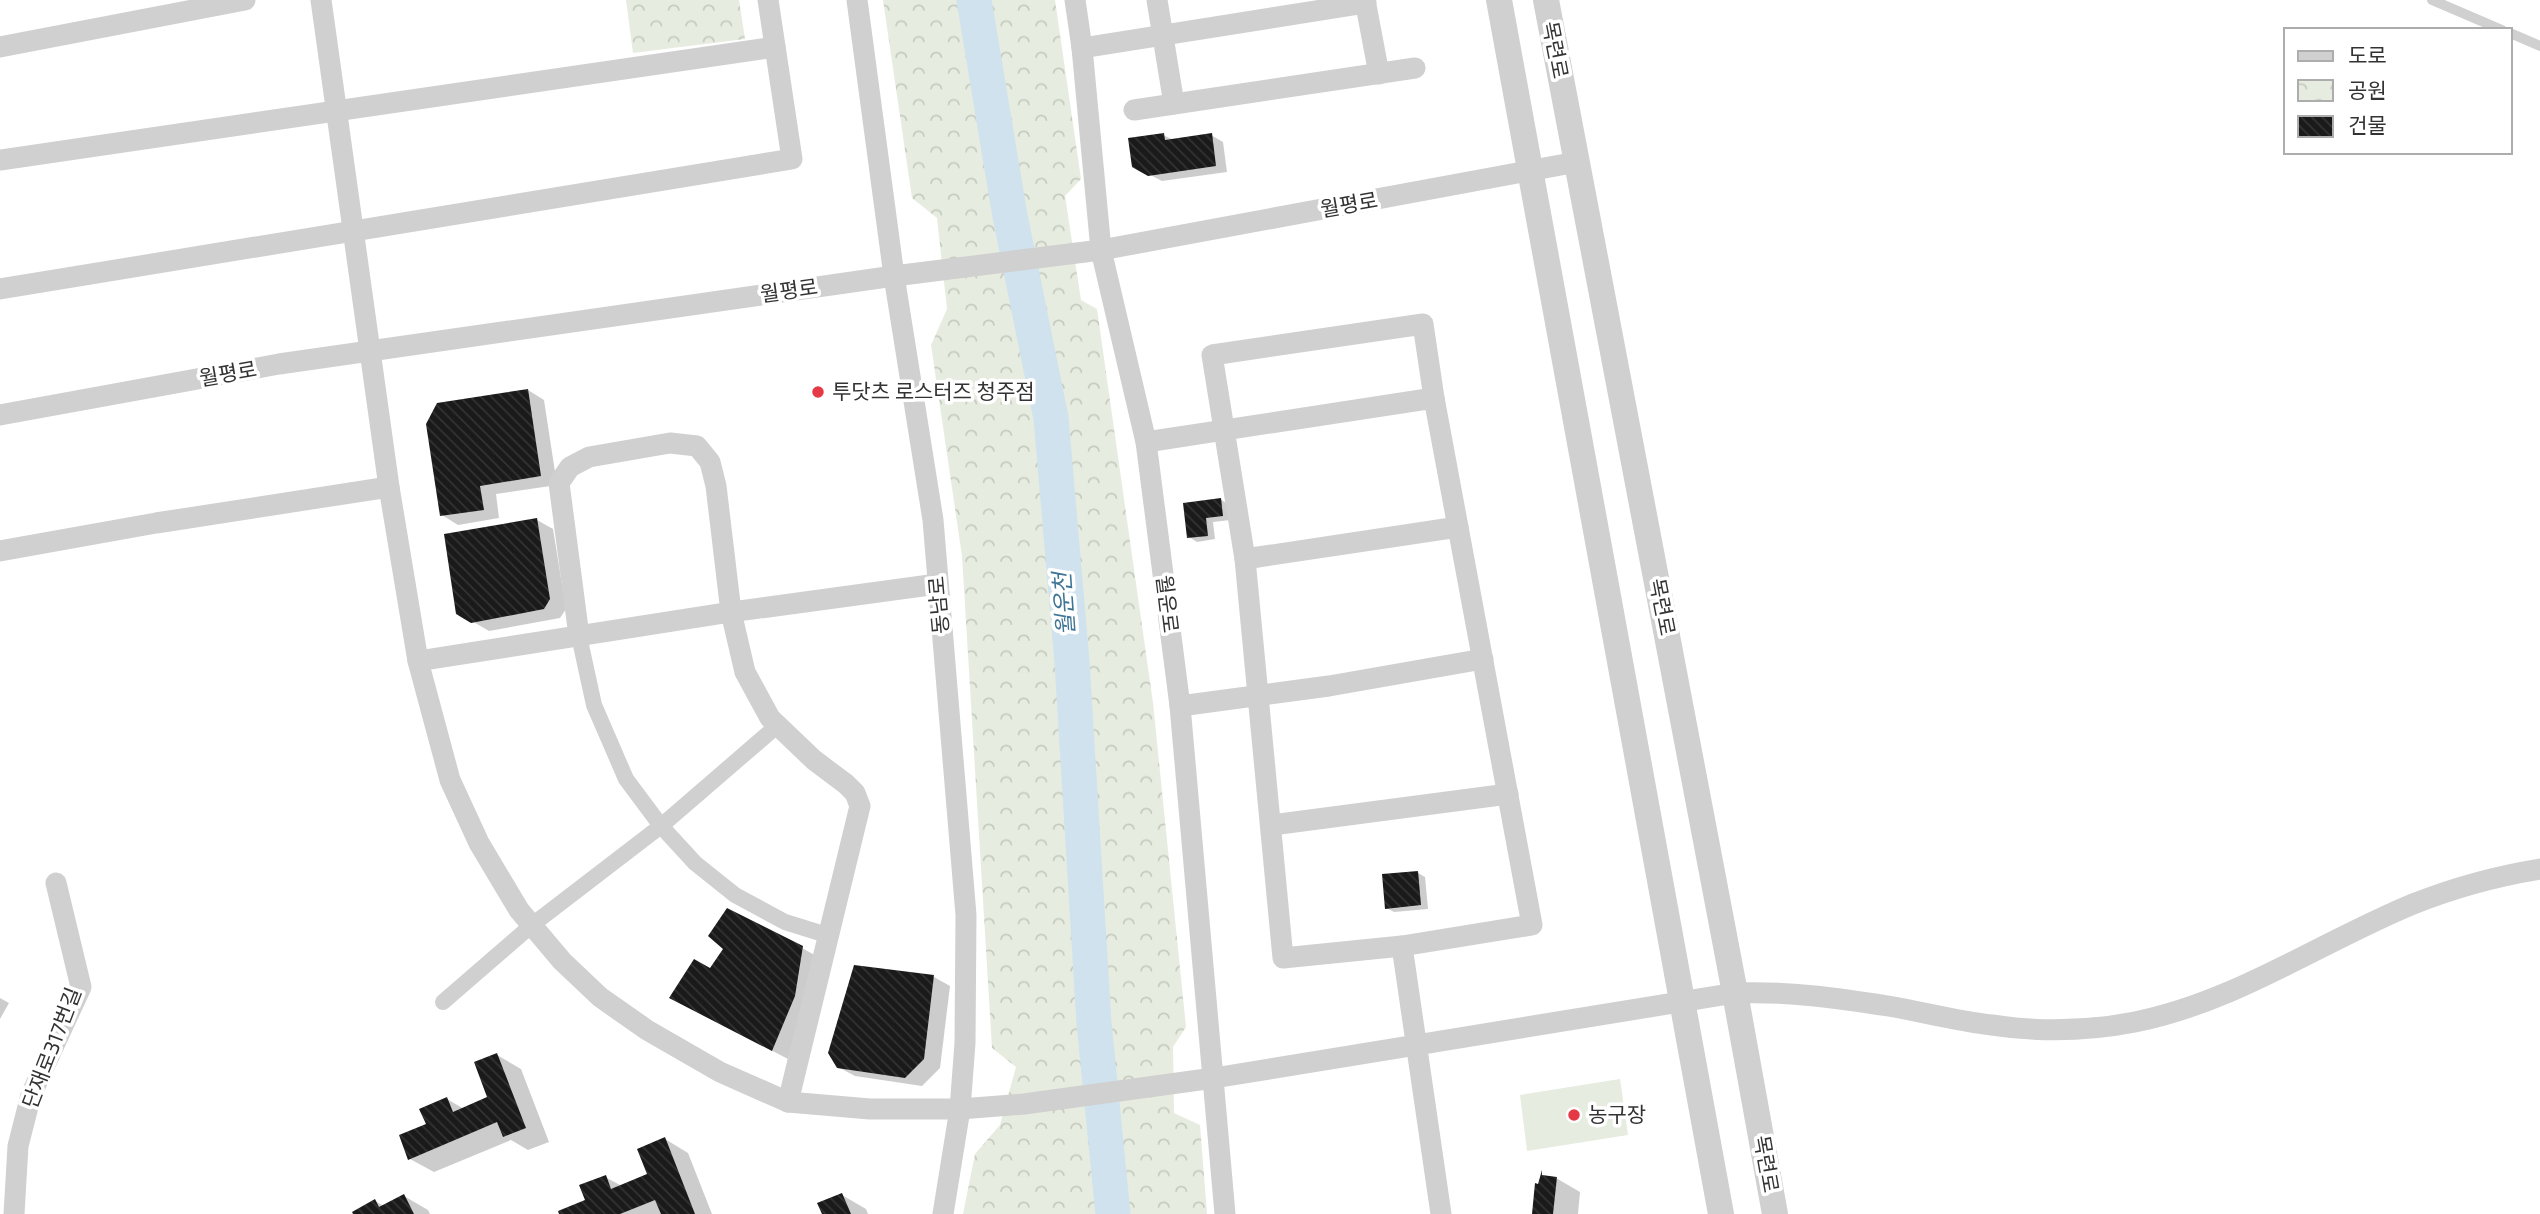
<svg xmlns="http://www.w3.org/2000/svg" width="2540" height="1214" font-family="'Exo 2','Noto Sans KR',sans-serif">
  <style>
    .park { fill: url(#park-crowns) }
    .pitch { fill: #e6ecdf }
    .shadow { fill: #0003 }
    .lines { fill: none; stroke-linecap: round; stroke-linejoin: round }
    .river { stroke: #cfe2ee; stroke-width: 35 }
    .building { fill: url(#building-back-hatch) }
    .service { stroke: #d0d0d0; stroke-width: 10 }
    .pedestrian { stroke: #d0d0d0; stroke-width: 16 }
    .minor { stroke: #d0d0d0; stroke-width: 21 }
    .tertiary { stroke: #d0d0d0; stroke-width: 26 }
    .poi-dot { fill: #e63946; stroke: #fff; stroke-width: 2.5 }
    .labels { text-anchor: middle; stroke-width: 7; stroke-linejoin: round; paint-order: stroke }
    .street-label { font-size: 21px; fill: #333; stroke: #fff }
    .poi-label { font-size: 21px; fill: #333; stroke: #fff; text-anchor: start }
    .water-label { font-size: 23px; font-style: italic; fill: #3f7597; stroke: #fff }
  </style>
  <defs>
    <pattern id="park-crowns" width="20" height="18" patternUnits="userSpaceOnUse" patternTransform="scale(1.75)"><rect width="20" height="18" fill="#e6ecdf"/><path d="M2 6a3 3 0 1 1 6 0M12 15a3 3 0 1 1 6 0" fill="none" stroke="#c6cbc0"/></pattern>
    <pattern id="building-back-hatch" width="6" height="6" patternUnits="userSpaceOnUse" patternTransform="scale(1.75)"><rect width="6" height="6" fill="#1a1a1a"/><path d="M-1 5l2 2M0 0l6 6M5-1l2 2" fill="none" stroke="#333"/></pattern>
  </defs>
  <rect width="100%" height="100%" fill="#fff"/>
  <g class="park">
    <polygon points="626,0 739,0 745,39 633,53"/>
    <polygon points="883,0 1055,0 1081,179 1065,196 1081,300 1097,309 1153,703 1186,1027 1173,1047 1174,1113 1200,1125 1207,1214 963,1214 975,1154 1000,1125 1016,1067 992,1048 962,556 931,345 947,309 937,218 912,198"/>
  </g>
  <polygon class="pitch" points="1620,1079 1628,1135 1527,1151 1520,1095"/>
  <g class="shadow">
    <polygon points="1163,135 1174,140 1211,135 1223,142 1227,172 1162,181 1133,166"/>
    <polygon points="528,390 544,400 557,485 496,494 499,518 458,525 442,515"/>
    <polygon points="1220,499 1228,504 1230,520 1213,522 1215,539 1197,542 1189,537"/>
    <polygon points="537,520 553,529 566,609 560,618 489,631 458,613"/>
    <polygon points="1418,873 1425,877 1428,909 1394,912 1387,908"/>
    <polygon points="802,948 818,957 788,1059 687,1007 711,971"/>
    <polygon points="934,977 950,986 940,1068 922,1086 855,1076 838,1067"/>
    <polygon points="0,998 9,1003 0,1019"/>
    <polygon points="497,1055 521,1069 549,1142 528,1150 511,1140 434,1172 410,1159 428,1125 447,1099 464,1109 490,1098"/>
    <polygon points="665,1139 688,1153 712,1214 561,1214 587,1201 605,1177 622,1186 650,1175"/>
    <polygon points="1556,1178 1580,1192 1578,1214 1534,1214"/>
    <polygon points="842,1195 866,1209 868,1214 823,1214"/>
    <polygon points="404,1196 428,1210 430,1214 355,1214 375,1201 384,1206"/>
  </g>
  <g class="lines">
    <polyline class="river" points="974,0 1010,216 1051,418 1072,662 1094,1023 1113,1214"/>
  </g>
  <g class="building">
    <polygon points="1164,133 1165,140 1212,133 1216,166 1148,176 1132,167 1128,138"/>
    <polygon points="528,389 541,476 480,486 484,510 440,516 426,424 437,403"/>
    <polygon points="1221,498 1223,516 1206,518 1208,536 1187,538 1183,503"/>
    <polygon points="537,518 550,599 544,609 471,623 456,614 444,534"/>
    <polygon points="1418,871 1421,905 1385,909 1382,874"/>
    <polygon points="727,908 803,946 795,996 772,1051 669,998 694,959 710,968 723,949 708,936"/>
    <polygon points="854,965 934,975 924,1059 905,1078 837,1068 828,1053"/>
    <polygon points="497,1053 526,1128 503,1137 497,1122 408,1160 399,1135 426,1124 419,1109 447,1097 453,1112 487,1097 474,1062"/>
    <polygon points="665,1137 695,1214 661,1214 655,1200 620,1214 559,1214 558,1211 585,1200 579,1185 606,1175 611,1189 647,1174 637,1149"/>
    <polygon points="1542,1170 1542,1175 1557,1177 1553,1214 1532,1214 1535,1183 1538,1184"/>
    <polygon points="842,1193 851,1214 822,1214 817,1203"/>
    <polygon points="404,1194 414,1214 353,1214 352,1212 375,1199 379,1207"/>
  </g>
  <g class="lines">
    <g class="service">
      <polyline points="2432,0 2502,30"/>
      <polyline points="2510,33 2540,46"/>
    </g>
    <g class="pedestrian">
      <polyline points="579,636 594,705 626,779 661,826 695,863 735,895 785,922 830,936"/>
      <polyline points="443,1002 532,925 661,826 778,725"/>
    </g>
    <g class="minor">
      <path d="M321,0L389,487L418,661L450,780L479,843L519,910L562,961L600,997L647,1030L720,1072L788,1102L870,1109H960L1024,1104L1214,1078L1735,993C1787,991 1837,998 1888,1006C1923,1012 1957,1021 1992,1025C2038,1032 2089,1031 2135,1022C2235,1002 2319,943 2413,904C2453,888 2497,876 2540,869"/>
      <polyline points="857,0 894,276 933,520 966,915 965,1043 960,1109 943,1214"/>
      <polyline points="1075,0 1082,48 1101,250 1146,442 1180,706 1225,1214"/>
      <polyline points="1157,0 1174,104"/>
      <polyline points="1365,0 1379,74"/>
      <polyline points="0,47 245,0"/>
      <polyline points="1082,48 1366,3"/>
      <polyline points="1134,110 1415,68"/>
      <polyline points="0,160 775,47"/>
      <polyline points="0,289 792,159 768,0"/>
      <polyline points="0,415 279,364 894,276 1101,250 1577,162"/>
      <polyline points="1146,442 1434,398 1532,925 1402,946 1441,1214"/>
      <polyline points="0,551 156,523 389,487"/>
      <polyline points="1245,559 1458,527"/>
      <polyline points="579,636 559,483 570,467 589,457 670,443 697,446 710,462 716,486 731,612 745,672 770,718 814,760 846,784 855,793 860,806 788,1102"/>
      <polyline points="418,661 731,612 937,584"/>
      <polyline points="1180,706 1329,686 1483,659"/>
      <polyline points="1272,825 1508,794"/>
      <polyline points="1402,946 1283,958 1245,559 1212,355 1423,324 1434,398"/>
      <polyline points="14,1214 18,1146 31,1095 81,987 56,883"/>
    </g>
    <g class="tertiary">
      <polyline points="1499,0 1721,1214"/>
      <polyline points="1546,0 1735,993 1775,1214"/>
    </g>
  </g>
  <g class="poi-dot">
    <circle cx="818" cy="392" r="7"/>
    <circle cx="1574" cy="1115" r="7"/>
  </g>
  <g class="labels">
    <g class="street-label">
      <text transform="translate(1555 50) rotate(79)" y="7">목련로</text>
      <text transform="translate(1349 205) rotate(-10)" y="7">월평로</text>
      <text transform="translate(789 291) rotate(-8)" y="7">월평로</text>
      <text transform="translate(228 374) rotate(-10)" y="7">월평로</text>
      <text transform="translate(1167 604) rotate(83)" y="7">월운로</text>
      <text transform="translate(939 605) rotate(-95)" y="7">동남로</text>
      <text transform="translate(1662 607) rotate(79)" y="7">목련로</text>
      <text transform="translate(52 1048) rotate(-69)" y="7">단재로317번길</text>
      <text transform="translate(1766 1164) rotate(80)" y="7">목련로</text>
    </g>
    <g class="poi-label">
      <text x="832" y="399">투닷츠 로스터즈 청주점</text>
      <text x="1588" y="1122">농구장</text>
    </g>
    <g class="water-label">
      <text transform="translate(1064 604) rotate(-94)" y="8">월운천</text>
    </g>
  </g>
  <rect x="2284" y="28" width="228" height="126" fill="#ffffff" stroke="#adadad" stroke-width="2"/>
  <rect x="2298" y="51" width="35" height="10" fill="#d0d0d0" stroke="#adadad" stroke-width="2"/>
  <text x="2348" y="63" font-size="21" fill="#333333">도로</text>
  <rect x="2298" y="80" width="35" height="21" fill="url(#park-crowns)" stroke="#adadad" stroke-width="2"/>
  <text x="2348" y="98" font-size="21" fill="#333333">공원</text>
  <rect x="2298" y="116" width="35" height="21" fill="url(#building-back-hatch)" stroke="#adadad" stroke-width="2"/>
  <text x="2348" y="133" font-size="21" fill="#333333">건물</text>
</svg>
